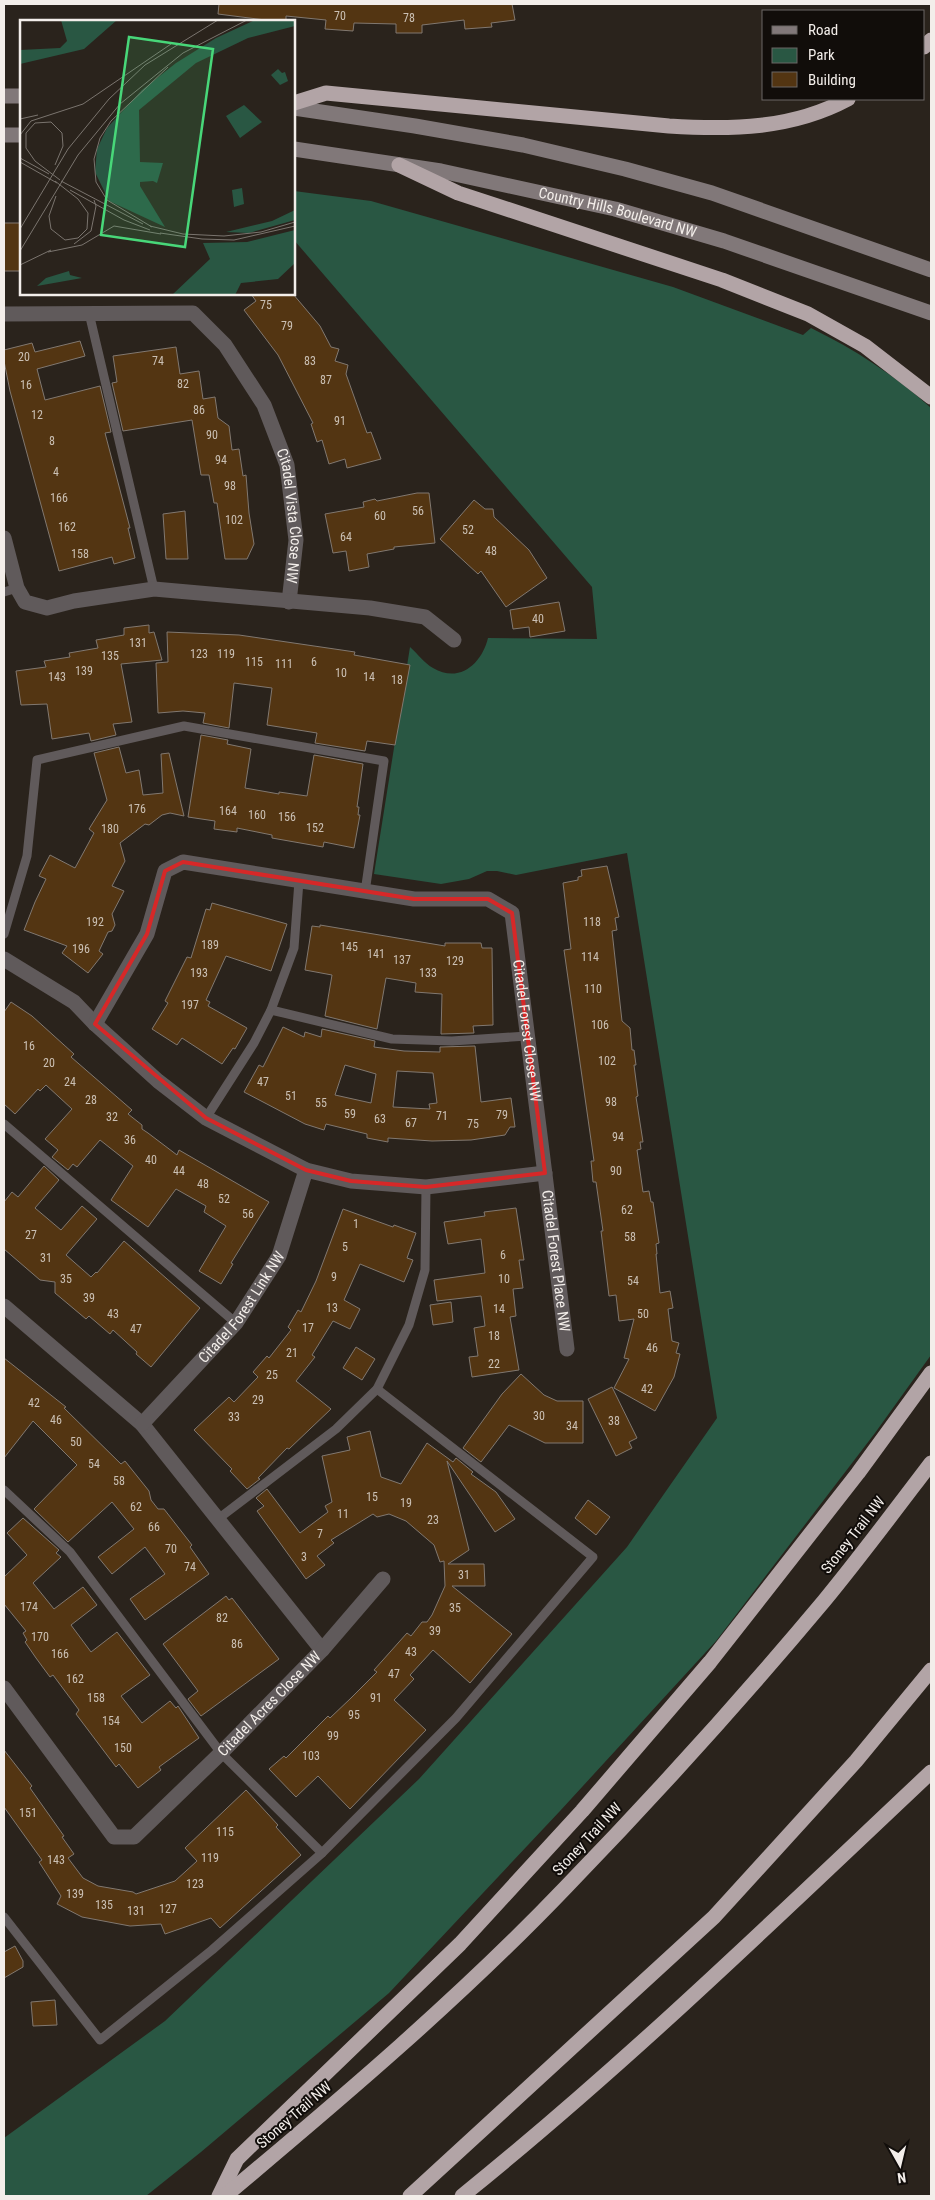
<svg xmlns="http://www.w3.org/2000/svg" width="935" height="2200" font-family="'Roboto Condensed',sans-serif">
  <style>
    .green { fill: #295743 }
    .building { fill: #533512; stroke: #817870; fill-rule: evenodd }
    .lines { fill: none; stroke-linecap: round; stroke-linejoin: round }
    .lane { stroke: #605a5b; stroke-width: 9 }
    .street { stroke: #605a5b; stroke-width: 15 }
    .secondary { stroke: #817879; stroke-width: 15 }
    .highway { stroke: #b2a4a6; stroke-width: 15 }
    .marked { fill: none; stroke: #d62828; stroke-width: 4; stroke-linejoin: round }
    .labels { text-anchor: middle; stroke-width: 4; stroke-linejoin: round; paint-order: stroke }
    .number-label { font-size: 12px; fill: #cbc0b4 }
    .street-label { font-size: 15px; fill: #f3eeea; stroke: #110d0a }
    .inset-road { fill: none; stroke: #7a746e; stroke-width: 1 }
    .view { fill: #48d779; fill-opacity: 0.15; stroke: #48d779; stroke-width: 2.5 }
    .inset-edge { fill: none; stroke: #f3eeea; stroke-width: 2.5 }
  </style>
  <rect width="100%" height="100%" fill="#2a231c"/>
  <path class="green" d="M294,191L371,201L673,287L803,335L811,328C854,349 896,376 931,408V1355L875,1433L716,1641L560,1811L389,1993L201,2152L146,2196H4V2138L165,2021L419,1779L627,1547L717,1418L627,853L516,875L497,871H487L469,879L441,884L374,874L410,647C418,654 424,663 433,668C460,684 482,663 488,638L597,639L592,587L294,240Z"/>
  <g class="building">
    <polygon points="219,4 512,4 515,20 491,23 492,27 465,29 464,20 422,25 422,33 396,33 396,24 354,23 353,31 325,29 326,20 286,16 286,21 273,21 218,14"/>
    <rect x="4" y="223" width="17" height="48"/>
    <polygon points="251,294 293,294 320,326 331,347 339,349 335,361 348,365 346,374 367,433 371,432 381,459 347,468 345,459 329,464 322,440 317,442 311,424 313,423 278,355 244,310 256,301"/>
    <polygon points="80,341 85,356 37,369 45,400 100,386 111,432 105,433 130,528 128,528 135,558 114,564 112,557 59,571 10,391 4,361 4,350 32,343 35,352"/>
    <polygon points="176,347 180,374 199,371 203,399 215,397 218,418 229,426 232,450 239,449 243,476 246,475 249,513 254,544 247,559 225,559 217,503 214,503 209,475 201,475 192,420 123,431 112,383 117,382 113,356"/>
    <polygon points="417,493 429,493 435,543 394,547 394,549 367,554 369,567 349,571 346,551 333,553 325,514 364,507 363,502 375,499 377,501"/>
    <polygon points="474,500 485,509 493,509 494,517 529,550 547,578 506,607 481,571 478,574 440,539"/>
    <polygon points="185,511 188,559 166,559 163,514"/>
    <polygon points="559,602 565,631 530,637 529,627 513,629 510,610"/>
    <polygon points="149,625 149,633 154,632 162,660 121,664 132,722 113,724 116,735 91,741 89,733 52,739 47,704 21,705 16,671 46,667 44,661 70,657 69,653 98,648 96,640 124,635 124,628"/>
    <polygon points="167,632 239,635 355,652 354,655 410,665 395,745 367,741 365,751 315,743 317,733 267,725 272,688 234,683 229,728 203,723 205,713 183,711 158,713 156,663 168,662"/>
    <polygon points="201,735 228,740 227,744 251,749 245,788 279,794 279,792 307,796 314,755 363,764 357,807 359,807 358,815 360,815 354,848 324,842 323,847 272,838 272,835 237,828 237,832 214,829 215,821 188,817"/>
    <polygon points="119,747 126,773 139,770 143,795 163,793 161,754 169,753 184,816 170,813 162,815 149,825 145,824 120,843 125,861 112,886 124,891 112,914 115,925 112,931 108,932 99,951 103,954 88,973 62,953 67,946 24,930 35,902 46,879 39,876 50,855 75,868 94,833 89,829 107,800 94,753"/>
    <polygon points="607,866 619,917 615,918 617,930 612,931 622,1021 630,1028 632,1050 634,1050 636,1065 634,1065 638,1096 636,1097 643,1142 640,1142 641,1149 637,1150 643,1192 649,1191 651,1202 653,1202 659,1243 656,1244 657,1254 656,1254 660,1293 670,1291 673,1308 668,1309 672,1341 679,1343 676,1353 680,1354 674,1377 655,1411 614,1388 629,1359 624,1358 634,1319 619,1321 616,1295 609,1296 601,1231 603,1231 596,1182 593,1182 591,1161 594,1161 564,950 571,949 563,883 578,880 578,877 582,876 581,870"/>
    <polygon points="212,903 287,924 271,971 226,956 206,1000 210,1002 208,1006 247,1028 235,1049 233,1048 222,1064 182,1038 177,1045 152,1029 168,1003 165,1001 187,957 191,958 206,909 210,910"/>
    <polygon points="320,925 445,946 445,943 481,943 482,948 492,948 493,1025 473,1026 474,1033 441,1034 442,994 415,992 416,983 386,978 377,1029 325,1016 332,975 305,970 312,926 320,927"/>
    <polygon points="11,1002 32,1016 74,1054 71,1057 132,1110 128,1114 142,1125 142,1129 148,1133 177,1155 179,1150 269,1202 231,1263 233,1264 221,1284 199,1271 226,1226 204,1212 206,1206 176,1189 148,1227 111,1200 133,1166 100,1140 77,1167 73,1164 68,1170 52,1157 58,1150 45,1139 72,1109 46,1085 40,1091 38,1089 15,1114 4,1104 4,1012"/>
    <path d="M283,1027L304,1037L305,1032L321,1037L322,1029L375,1041L374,1047L404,1051L440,1052V1047L475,1046L481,1102L511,1098L515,1127H510L505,1135L471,1140L432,1141L388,1138V1142L367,1138V1134L326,1124L324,1130L305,1124L244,1092L259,1065L263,1067ZM345,1065L376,1074L371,1103L335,1095ZM397,1071L433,1073L437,1103L429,1104L430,1109L393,1107Z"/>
    <polygon points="44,1166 59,1180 35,1208 61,1230 82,1206 97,1219 66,1255 91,1277 96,1272 97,1273 124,1241 200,1308 151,1367 136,1354 137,1352 113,1330 110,1334 89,1316 86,1319 55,1293 55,1282 40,1280 4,1249 4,1202 12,1192 18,1197"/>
    <polygon points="516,1208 524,1260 519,1260 523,1288 513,1289 516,1316 510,1317 519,1370 472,1377 469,1357 478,1356 474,1328 485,1326 481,1296 437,1301 434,1280 485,1273 481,1239 448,1244 444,1222 485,1216 484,1212"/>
    <polygon points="343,1209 393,1227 394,1225 416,1233 407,1258 413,1260 404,1282 360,1264 344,1300 360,1309 350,1329 333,1321 312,1355 315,1357 296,1381 331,1409 289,1449 287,1448 258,1478 260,1479 247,1489 230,1471 232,1469 194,1430 229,1397 234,1402 258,1377 253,1372 267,1356 269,1358 291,1330 288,1327 298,1310 301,1312 316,1281"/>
    <polygon points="451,1302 453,1322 433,1325 430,1305"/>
    <polygon points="356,1347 375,1359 362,1380 343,1368"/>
    <polygon points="4,1358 66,1407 64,1408 121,1464 125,1461 149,1491 151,1500 158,1509 164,1509 192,1545 190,1547 209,1574 145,1620 130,1599 165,1574 145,1547 112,1574 98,1557 134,1529 112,1502 68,1542 34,1509 77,1465 33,1421 4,1458"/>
    <polygon points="521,1374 544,1395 557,1401 583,1401 583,1443 545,1443 509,1425 481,1462 463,1448 502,1394"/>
    <polygon points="612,1387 637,1438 629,1442 632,1448 616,1456 588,1399"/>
    <polygon points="370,1431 381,1477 401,1484 427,1443 453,1462 456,1458 473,1472 471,1474 496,1492 515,1519 495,1532 447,1461 469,1550 448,1564 484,1564 485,1586 452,1586 512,1634 470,1683 433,1650 410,1675 414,1679 394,1700 426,1730 350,1809 318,1776 296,1797 269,1769 284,1756 286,1758 328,1716 330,1718 351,1698 377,1672 374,1670 407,1633 411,1636 422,1622 427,1622 432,1615 445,1586 444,1561 440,1562 434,1545 406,1521 389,1514 377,1517 373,1514 331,1540 334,1543 317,1556 325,1565 306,1579 257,1511 264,1506 256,1498 267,1489 300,1533 328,1512 325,1506 332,1502 322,1456 350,1450 347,1437"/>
    <polygon points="588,1500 610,1517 596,1535 575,1518"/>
    <polygon points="23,1518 59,1550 56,1553 61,1557 33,1583 54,1609 83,1587 97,1605 71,1625 91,1652 117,1632 150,1675 121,1696 142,1723 170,1701 176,1708 178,1706 199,1738 159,1767 161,1770 138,1788 119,1764 116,1767 76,1714 79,1710 53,1675 50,1677 36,1658 25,1642 27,1640 23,1633 26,1631 4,1604 4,1577 27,1555 7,1533"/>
    <polygon points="226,1596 229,1600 232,1598 279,1659 201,1716 188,1699 198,1691 163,1644"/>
    <polygon points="4,1750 32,1786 30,1788 64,1836 62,1837 74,1854 68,1858 83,1878 98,1886 133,1892 136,1894 175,1881 197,1861 185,1848 246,1790 278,1825 276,1827 301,1855 220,1928 211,1918 165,1934 161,1924 130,1926 82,1917 57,1904 61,1896 39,1862 42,1860 4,1807"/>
    <polygon points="15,1946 23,1961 23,1967 4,1978 4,1952"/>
    <polygon points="55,2000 57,2025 33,2026 31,2002"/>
  </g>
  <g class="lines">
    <g class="lane">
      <polyline points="89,313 154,589"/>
      <polyline points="4,592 17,588"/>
      <polyline points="4,934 27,856 37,760 184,726 384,761 365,892"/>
      <polyline points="271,1010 392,1039 452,1041 527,1036"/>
      <polyline points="206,1118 254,1043 271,1010 294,948 299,881"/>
      <polyline points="4,1124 236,1323"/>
      <polyline points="4,1490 70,1552 221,1753 322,1853"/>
      <polyline points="218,1519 336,1429 377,1389 409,1325 425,1270 426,1187"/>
      <polyline points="4,1917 100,2040 212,1950 322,1853 456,1718 593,1557 377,1389"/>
    </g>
    <g class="street">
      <path id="s1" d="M4,314L193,313L225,345L264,405L287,465L296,540L289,602"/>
      <polyline points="4,538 17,588 25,602 47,608 74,601 154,589 370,608 425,617 454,640"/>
      <polyline points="4,959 74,1002 95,1024 158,1081 206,1118 306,1170 351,1181 426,1187 545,1173"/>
      <path id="s2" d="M95,1024L147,934L165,871L183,862L414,899H488L512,913L567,1349"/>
      <polyline points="4,1306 142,1424 322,1650"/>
      <path id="s3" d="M142,1424L236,1323L279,1256L306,1170"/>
      <path id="s4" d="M4,1688L114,1837H134L221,1753L322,1650L383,1579"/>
    </g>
    <g class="secondary">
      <polyline points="4,96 21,96"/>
      <polyline points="294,108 415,126 523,145 625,169 712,193 931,270"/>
      <polyline points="4,135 21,135"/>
      <path id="s5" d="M294,149L441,171L615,209L724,241L931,313"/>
    </g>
    <g class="highway">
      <polyline points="924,47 931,40"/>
      <path d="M294,103L326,93L669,126C732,130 792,129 848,99"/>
      <polyline points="399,165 458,193 722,280 808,314 865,346 931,397"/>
      <polyline points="219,2196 237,2159 460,1944 582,1811 710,1662 858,1473 931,1373"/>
      <path d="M225,2196C343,2097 461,1997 567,1886C656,1794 742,1699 824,1601C861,1556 896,1509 931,1463"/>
      <polyline points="410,2196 714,1917 856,1761 931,1670"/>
      <path d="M462,2196C626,2064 778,1916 931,1772"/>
    </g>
  </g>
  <path class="marked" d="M183,862L414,899H488L512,913L545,1173L426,1187L351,1181L306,1170L206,1118L95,1024L147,934L165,871Z"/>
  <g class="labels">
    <g class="number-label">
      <text x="340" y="20">70</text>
      <text x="409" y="22">78</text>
      <text x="266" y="309">75</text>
      <text x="287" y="330">79</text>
      <text x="24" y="361">20</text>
      <text x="158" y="365">74</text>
      <text x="310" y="365">83</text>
      <text x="326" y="384">87</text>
      <text x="183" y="388">82</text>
      <text x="26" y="389">16</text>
      <text x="199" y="414">86</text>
      <text x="37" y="419">12</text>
      <text x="340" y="425">91</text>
      <text x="212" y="439">90</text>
      <text x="52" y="445">8</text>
      <text x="221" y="464">94</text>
      <text x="56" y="476">4</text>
      <text x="230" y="490">98</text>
      <text x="59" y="502">166</text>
      <text x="418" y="515">56</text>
      <text x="380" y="520">60</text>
      <text x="234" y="524">102</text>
      <text x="67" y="531">162</text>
      <text x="468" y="534">52</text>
      <text x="346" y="541">64</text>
      <text x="491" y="555">48</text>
      <text x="80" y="558">158</text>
      <text x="538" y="623">40</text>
      <text x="138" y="647">131</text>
      <text x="199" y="658">123</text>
      <text x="226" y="658">119</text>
      <text x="110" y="660">135</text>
      <text x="254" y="666">115</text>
      <text x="314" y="666">6</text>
      <text x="284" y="668">111</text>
      <text x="84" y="675">139</text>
      <text x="341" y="677">10</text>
      <text x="57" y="681">143</text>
      <text x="369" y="681">14</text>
      <text x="397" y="684">18</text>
      <text x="137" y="813">176</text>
      <text x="228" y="815">164</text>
      <text x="257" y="819">160</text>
      <text x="287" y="821">156</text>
      <text x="315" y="832">152</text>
      <text x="110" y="833">180</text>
      <text x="95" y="926">192</text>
      <text x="592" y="926">118</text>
      <text x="210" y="949">189</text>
      <text x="349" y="951">145</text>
      <text x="81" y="953">196</text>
      <text x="376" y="958">141</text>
      <text x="590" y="961">114</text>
      <text x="402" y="964">137</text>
      <text x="455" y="965">129</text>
      <text x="199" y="977">193</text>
      <text x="428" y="977">133</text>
      <text x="593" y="993">110</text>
      <text x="190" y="1009">197</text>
      <text x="600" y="1029">106</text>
      <text x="29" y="1050">16</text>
      <text x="607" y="1065">102</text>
      <text x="49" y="1067">20</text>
      <text x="70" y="1086">24</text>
      <text x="263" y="1086">47</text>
      <text x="291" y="1100">51</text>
      <text x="91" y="1104">28</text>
      <text x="611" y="1106">98</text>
      <text x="321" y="1107">55</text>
      <text x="350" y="1118">59</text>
      <text x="502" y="1119">79</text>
      <text x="442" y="1120">71</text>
      <text x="112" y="1121">32</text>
      <text x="380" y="1123">63</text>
      <text x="411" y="1127">67</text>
      <text x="473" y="1128">75</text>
      <text x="618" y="1141">94</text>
      <text x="130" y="1144">36</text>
      <text x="151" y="1164">40</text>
      <text x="179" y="1175">44</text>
      <text x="616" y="1175">90</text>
      <text x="203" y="1188">48</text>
      <text x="224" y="1203">52</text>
      <text x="627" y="1214">62</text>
      <text x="248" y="1218">56</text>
      <text x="356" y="1228">1</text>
      <text x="31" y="1239">27</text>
      <text x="630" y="1241">58</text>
      <text x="345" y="1251">5</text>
      <text x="503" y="1259">6</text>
      <text x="46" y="1262">31</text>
      <text x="334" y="1281">9</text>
      <text x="66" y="1283">35</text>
      <text x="504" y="1283">10</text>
      <text x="633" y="1285">54</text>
      <text x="89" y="1302">39</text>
      <text x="332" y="1312">13</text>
      <text x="499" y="1313">14</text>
      <text x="113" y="1318">43</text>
      <text x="643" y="1318">50</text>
      <text x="308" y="1332">17</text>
      <text x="136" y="1333">47</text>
      <text x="494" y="1340">18</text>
      <text x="652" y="1352">46</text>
      <text x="292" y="1357">21</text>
      <text x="494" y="1368">22</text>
      <text x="272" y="1379">25</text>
      <text x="647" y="1393">42</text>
      <text x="258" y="1404">29</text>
      <text x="34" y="1407">42</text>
      <text x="539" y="1420">30</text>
      <text x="234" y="1421">33</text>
      <text x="56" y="1424">46</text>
      <text x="614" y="1425">38</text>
      <text x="572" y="1430">34</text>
      <text x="76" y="1446">50</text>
      <text x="94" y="1468">54</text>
      <text x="119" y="1485">58</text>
      <text x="372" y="1501">15</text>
      <text x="406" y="1507">19</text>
      <text x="136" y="1511">62</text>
      <text x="343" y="1518">11</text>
      <text x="433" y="1524">23</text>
      <text x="154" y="1531">66</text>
      <text x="320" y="1538">7</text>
      <text x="171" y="1553">70</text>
      <text x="304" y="1561">3</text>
      <text x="190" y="1571">74</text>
      <text x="464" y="1579">31</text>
      <text x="29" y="1611">174</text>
      <text x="455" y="1612">35</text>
      <text x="222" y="1622">82</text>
      <text x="435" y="1635">39</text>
      <text x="40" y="1641">170</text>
      <text x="237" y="1648">86</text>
      <text x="411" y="1656">43</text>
      <text x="60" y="1658">166</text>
      <text x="394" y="1678">47</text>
      <text x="75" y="1683">162</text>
      <text x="96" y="1702">158</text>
      <text x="376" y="1702">91</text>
      <text x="354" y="1719">95</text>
      <text x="111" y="1725">154</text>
      <text x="333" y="1740">99</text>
      <text x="123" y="1752">150</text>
      <text x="311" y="1760">103</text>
      <text x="28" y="1817">151</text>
      <text x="225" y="1836">115</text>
      <text x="210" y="1862">119</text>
      <text x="56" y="1864">143</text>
      <text x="195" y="1888">123</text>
      <text x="75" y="1898">139</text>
      <text x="104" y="1909">135</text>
      <text x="168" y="1913">127</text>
      <text x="136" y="1915">131</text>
    </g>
    <g class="street-label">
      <text dy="5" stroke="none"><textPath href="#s5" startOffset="330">Country Hills Boulevard NW</textPath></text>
      <text dy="5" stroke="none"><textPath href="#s1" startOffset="421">Citadel Vista Close NW</textPath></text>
      <text dy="5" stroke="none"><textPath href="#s2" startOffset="644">Citadel Forest Close NW</textPath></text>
      <text dy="5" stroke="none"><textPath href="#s2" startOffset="876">Citadel Forest Place NW</textPath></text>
      <text dy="5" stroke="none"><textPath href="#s3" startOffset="154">Citadel Forest Link NW</textPath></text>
      <text transform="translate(853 1535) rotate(-52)" y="5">Stoney Trail NW</text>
      <text dy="5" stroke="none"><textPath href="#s4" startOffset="395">Citadel Acres Close NW</textPath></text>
      <text transform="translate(587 1839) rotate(-47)" y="5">Stoney Trail NW</text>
      <text transform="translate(294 2115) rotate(-41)" y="5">Stoney Trail NW</text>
    </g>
  </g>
  <g transform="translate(20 20)">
    <rect width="275" height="275" fill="#2a231c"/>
    <path d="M41,0H97L64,29L0,44V30L40,28L47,21ZM235,0H275V6L228,18L176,43L119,90L120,142L143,143L137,163L133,161L120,162V166L145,207L89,181L75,152L77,129L87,108L122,70L156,43L196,18ZM258,49L262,53L265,52L268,61L260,65L251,55ZM224,85L242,102L220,118L206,96ZM222,168L224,184L214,187L212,170ZM275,190V200L229,213L206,212L252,201ZM275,210V243L258,259L221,263L215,275H152L190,239L183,223L227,222ZM49,251L50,255L62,258L17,266L26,258Z" fill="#295743"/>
    <path class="inset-road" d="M0,99L18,95M0,115L11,101L63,84L151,24M0,138L29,154M0,142L37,163M35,145L43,126L42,113L31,102L15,103L6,113V128L15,141L40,160M35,161L58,179L68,193L67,209L58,218L45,220L31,209L29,196L36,176M41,161L123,204M50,170L104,200L130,210M130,206L163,214L204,216L241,212L275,202M132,207L87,180L76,162L74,139L80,118L91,101L148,47M0,209L48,129L89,79L125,45L198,0M140,213L182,219L214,220L275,206M54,224L71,211L76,186L74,180M0,231L58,135L100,84L163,33L227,0M28,232L62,225L94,206L141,214M0,245L31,230"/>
    <path class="view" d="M109,17L193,29L165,227L81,215Z"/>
    <rect width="275" height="275" class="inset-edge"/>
  </g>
  <rect width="935" height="2200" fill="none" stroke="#f3eeea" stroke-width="10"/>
  <rect x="762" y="10" width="162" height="90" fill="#110d0a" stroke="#6b6764"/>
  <rect x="772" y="26" width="25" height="8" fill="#817879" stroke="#6b6764"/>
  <text x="808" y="35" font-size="15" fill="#f3eeea">Road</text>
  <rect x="772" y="48" width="25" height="15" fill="#295743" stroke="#6b6764"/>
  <text x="808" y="60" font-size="15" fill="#f3eeea">Park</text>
  <rect x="772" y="72" width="25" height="15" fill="#533512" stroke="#6b6764"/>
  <text x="808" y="85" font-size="15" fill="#f3eeea">Building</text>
  <g transform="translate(900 2165) rotate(172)" stroke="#110d0a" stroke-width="4" paint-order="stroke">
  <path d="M0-4L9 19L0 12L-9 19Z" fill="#f3eeea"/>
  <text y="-8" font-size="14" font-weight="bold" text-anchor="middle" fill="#f3eeea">N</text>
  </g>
</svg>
